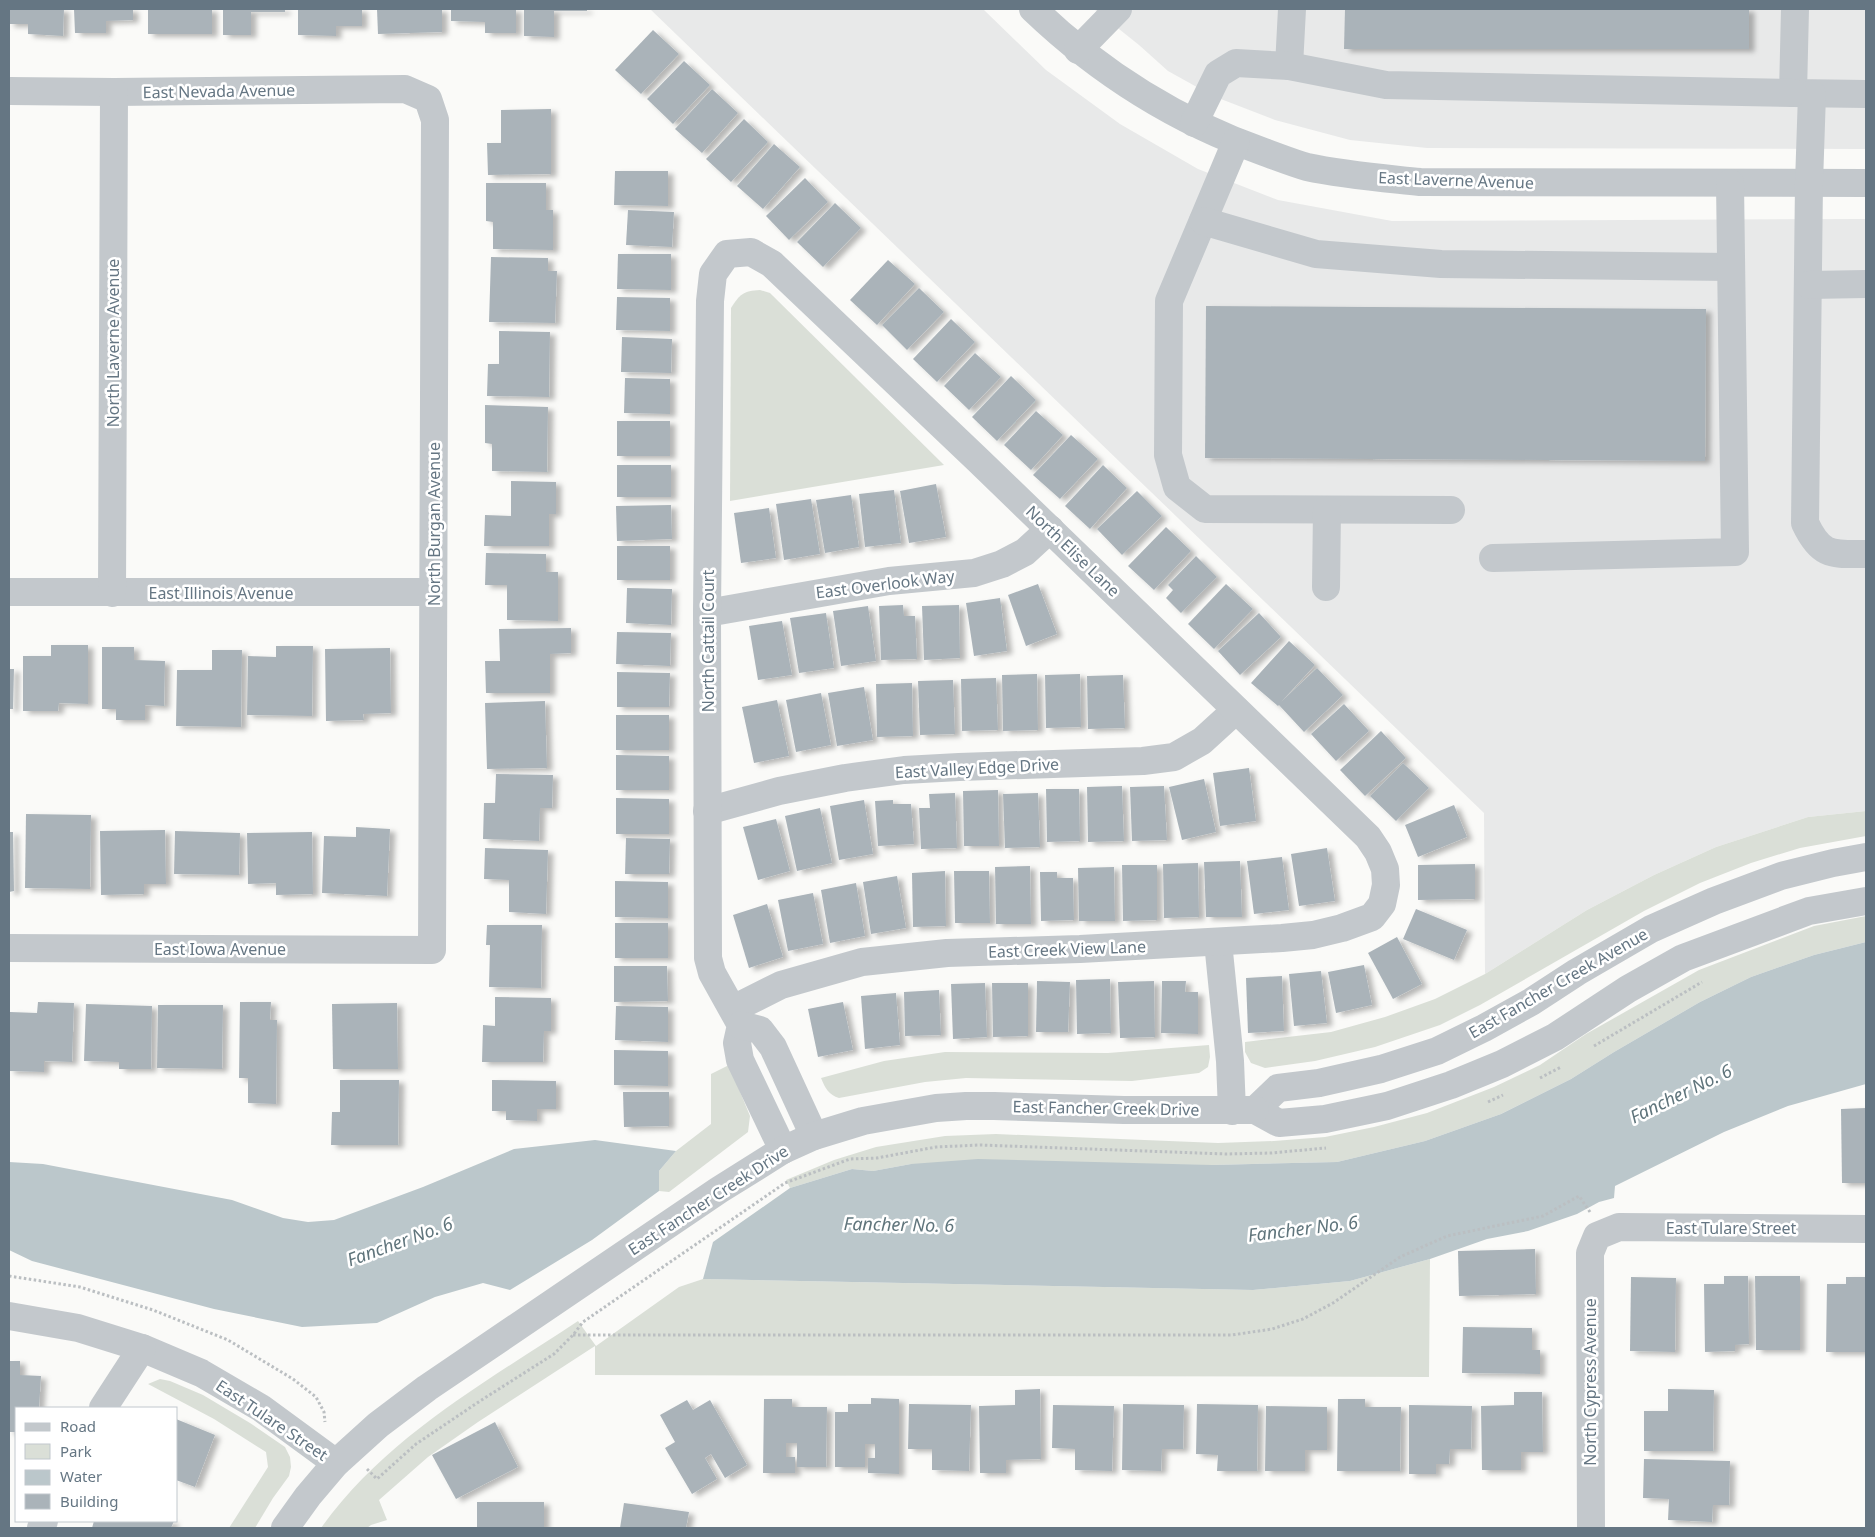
<svg xmlns="http://www.w3.org/2000/svg" width="1875" height="1537" font-family="'Noto Sans',sans-serif">
  <style>
    .built { fill: #e8e9e9 }
    .green { fill: #dadfd7 }
    .water { fill: #bbc7cb }
    .building { fill: #aab3b9; filter: url(#shadow) }
    .lines { fill: none; stroke-linecap: round; stroke-linejoin: round }
    .path { stroke: #bbbfc2; stroke-width: 3; stroke-dasharray: 2.5 2.5; stroke-linecap: butt }
    .minor { stroke: #c3c8cc; stroke-width: 28 }
    .labels { text-anchor: middle; stroke-width: 5; stroke-linejoin: round; paint-order: stroke }
    .street-label { font-size: 16px; fill: #657683; stroke: #fff }
    .water-label { font-size: 18px; font-style: italic; fill: #60757c; stroke: #fff }
  </style>
  <defs>
    <filter id="shadow"><feDropShadow dx="5.5" dy="3" stdDeviation="2.5" flood-color="#0004"/></filter>
  </defs>
  <rect width="100%" height="100%" fill="#fafaf8"/>
  <g class="built">
    <polygon points="650,9 983,9 1046,70 1120,124 1198,169 1278,200 1392,221 1866,219 1866,811 1808,817 1716,847 1654,875 1587,910 1485,974 1484,813"/>
    <polygon points="1094,9 1866,9 1866,149 1427,148 1350,140 1275,120 1213,96 1168,71 1139,45"/>
  </g>
  <g class="green">
    <path d="M760,290L770,293L944,465L730,501L731,308C740,294 743,291 760,290Z"/>
    <polygon points="1866,811 1866,836 1800,848 1751,863 1700,883 1644,911 1480,1005 1440,1025 1375,1047 1315,1061 1265,1068 1251,1063 1245,1052 1245,1042 1331,1032 1385,1017 1435,999 1485,974 1587,910 1654,875 1716,847 1808,817"/>
    <polygon points="1866,916 1866,942 1814,955 1751,977 1700,1002 1614,1052 1571,1079 1501,1114 1425,1141 1337,1162 1212,1165 911,1164 873,1171 852,1169 790,1188 786,1180 834,1160 876,1147 945,1136 996,1134 1218,1143 1274,1141 1325,1137 1374,1127 1427,1113 1494,1087 1540,1065 1586,1034 1699,970 1814,926"/>
    <path d="M1209,1045L1210,1057L1208,1067L1199,1073L1132,1081L966,1078L925,1082L839,1098C829,1095 825,1088 821,1078L884,1061L945,1052L1108,1053Z"/>
    <polygon points="729,1065 750,1116 748,1132 669,1192 659,1191 659,1171 676,1151 711,1124 711,1074"/>
    <path d="M1430,1259L1429,1377L595,1375V1346L478,1422L428,1457L379,1500L387,1520L371,1525L367,1528H321C386,1437 486,1382 578,1321L596,1346L679,1287L703,1279L1253,1290L1350,1281Z"/>
    <polygon points="160,1379 170,1381 203,1395 250,1423 285,1447 290,1457 291,1467 289,1476 273,1498 255,1528 229,1528 268,1467 266,1452 214,1419 148,1384"/>
  </g>
  <g class="water">
    <polygon points="1866,942 1866,1084 1788,1106 1724,1132 1615,1186 1614,1198 1599,1202 1577,1214 1528,1231 1487,1239 1430,1259 1350,1281 1253,1290 703,1279 713,1242 790,1188 852,1169 873,1171 911,1164 978,1159 1212,1165 1337,1162 1425,1141 1501,1114 1571,1079 1614,1052 1700,1002 1751,977 1814,955"/>
    <polygon points="595,1140 676,1151 659,1171 659,1191 592,1240 510,1290 483,1283 435,1297 377,1323 302,1327 214,1309 32,1261 9,1250 9,1162 43,1164 232,1200 283,1218 308,1222 334,1220 423,1187 514,1149"/>
  </g>
  <g class="building">
    <polygon points="9,9 64,9 63,36 28,34 28,24 9,24"/>
    <polygon points="74,9 133,9 133,20 106,21 106,33 75,33"/>
    <rect x="148" y="9" width="64" height="25"/>
    <polygon points="223,9 285,9 285,12 251,12 251,35 223,35"/>
    <polygon points="298,9 362,9 362,26 336,26 336,36 298,35"/>
    <polygon points="377,9 442,9 442,32 378,34"/>
    <polygon points="451,9 516,9 516,33 485,33 485,22 451,21"/>
    <polygon points="524,9 587,9 587,11 554,11 554,37 524,36"/>
    <polygon points="1345,9 1749,9 1749,49 1344,49"/>
    <polygon points="653,30 679,54 641,94 615,70"/>
    <polygon points="684,61 710,85 673,124 647,99"/>
    <polygon points="712,89 738,113 702,153 675,129"/>
    <polygon points="551,109 551,174 488,175 487,143 501,143 501,110"/>
    <polygon points="744,119 768,142 731,182 706,159"/>
    <polygon points="774,144 800,167 763,209 737,186"/>
    <polygon points="615,171 668,171 668,206 614,205"/>
    <polygon points="805,178 828,202 789,240 766,216"/>
    <polygon points="486,183 546,183 546,210 553,210 553,250 493,249 493,222 486,221"/>
    <polygon points="835,203 861,228 823,267 797,242"/>
    <polygon points="628,210 674,212 672,247 626,245"/>
    <polygon points="618,254 671,254 671,290 617,289"/>
    <polygon points="491,257 548,258 548,271 557,271 555,323 489,322"/>
    <polygon points="888,260 915,284 877,325 850,300"/>
    <polygon points="919,288 944,312 907,350 882,325"/>
    <polygon points="617,297 670,298 670,331 616,330"/>
    <polygon points="1206,306 1706,309 1705,461 1205,458"/>
    <polygon points="951,319 975,342 937,382 913,359"/>
    <polygon points="499,331 550,332 549,397 487,396 488,364 499,364"/>
    <polygon points="622,337 672,339 671,373 621,372"/>
    <polygon points="975,353 1001,377 969,410 944,386"/>
    <polygon points="1011,376 1036,400 997,441 972,417"/>
    <polygon points="625,378 670,379 670,414 624,413"/>
    <polygon points="485,405 548,407 547,472 492,471 492,444 485,443"/>
    <polygon points="1036,411 1063,435 1031,470 1004,445"/>
    <rect x="617" y="421" width="53" height="35"/>
    <polygon points="1071,435 1098,459 1060,499 1033,475"/>
    <rect x="617" y="465" width="54" height="32"/>
    <polygon points="1103,465 1127,488 1090,529 1065,506"/>
    <polygon points="511,481 556,482 556,514 549,514 549,546 484,546 485,515 511,516"/>
    <polygon points="936,484 946,537 909,543 900,491"/>
    <polygon points="894,490 901,543 865,547 859,494"/>
    <polygon points="1137,491 1162,516 1122,555 1097,529"/>
    <polygon points="851,495 859,547 825,553 816,500"/>
    <polygon points="811,499 820,554 784,560 776,504"/>
    <polygon points="671,505 672,539 617,541 616,506"/>
    <polygon points="769,508 776,558 741,563 734,513"/>
    <polygon points="1166,527 1191,551 1154,590 1128,566"/>
    <rect x="617" y="546" width="53" height="34"/>
    <polygon points="486,553 546,554 546,572 558,572 558,621 507,620 507,585 485,585"/>
    <polygon points="1196,556 1217,577 1181,613 1166,598 1173,590 1168,585"/>
    <polygon points="1038,584 1057,634 1026,646 1008,595"/>
    <polygon points="1226,584 1253,609 1214,649 1188,624"/>
    <polygon points="627,588 672,589 671,625 626,623"/>
    <polygon points="1000,598 1007,651 974,656 966,603"/>
    <polygon points="903,605 904,616 915,616 917,659 881,660 879,606"/>
    <polygon points="959,605 960,658 924,660 922,606"/>
    <polygon points="868,606 876,661 841,666 833,611"/>
    <polygon points="826,613 834,668 799,673 790,618"/>
    <polygon points="1259,613 1281,637 1240,675 1218,651"/>
    <polygon points="782,621 792,675 758,680 749,626"/>
    <polygon points="571,628 571,653 550,654 550,693 486,693 485,661 500,661 499,629"/>
    <polygon points="617,632 671,633 670,666 616,664"/>
    <polygon points="1289,641 1315,665 1281,702 1317,668 1343,695 1304,732 1279,705 1278,706 1251,683"/>
    <polygon points="51,645 88,645 88,704 59,703 58,711 23,711 23,656 51,656"/>
    <polygon points="276,646 313,646 312,716 247,715 248,656 276,657"/>
    <polygon points="102,647 134,647 134,660 165,661 164,706 145,705 145,720 116,720 116,709 102,709"/>
    <polygon points="390,648 391,713 363,714 364,720 326,721 325,649"/>
    <polygon points="212,650 242,650 241,727 176,726 177,670 212,670"/>
    <polygon points="9,669 14,669 13,709 9,709"/>
    <polygon points="617,672 670,673 669,707 617,707"/>
    <polygon points="1037,674 1038,730 1003,731 1002,675"/>
    <polygon points="1080,674 1081,727 1046,728 1045,675"/>
    <polygon points="1123,675 1125,728 1088,729 1087,676"/>
    <polygon points="996,678 998,730 962,731 961,679"/>
    <polygon points="953,680 955,734 920,735 918,681"/>
    <polygon points="912,683 913,736 877,737 876,684"/>
    <polygon points="864,687 873,740 837,746 828,693"/>
    <polygon points="821,693 831,745 796,752 786,700"/>
    <polygon points="777,700 789,756 754,763 742,707"/>
    <polygon points="545,701 547,768 487,769 485,703"/>
    <polygon points="1344,704 1369,731 1336,761 1311,734"/>
    <rect x="616" y="715" width="53" height="35"/>
    <polygon points="1381,731 1406,758 1365,796 1340,770"/>
    <polygon points="616,755 669,756 669,790 616,790"/>
    <polygon points="1403,763 1429,788 1396,821 1370,796"/>
    <polygon points="1249,768 1256,821 1220,826 1213,773"/>
    <polygon points="496,774 553,775 552,808 540,808 539,841 483,839 484,803 495,803"/>
    <polygon points="1204,779 1216,832 1182,840 1169,787"/>
    <polygon points="1122,786 1124,841 1088,842 1087,787"/>
    <polygon points="1164,786 1167,840 1132,841 1130,787"/>
    <polygon points="1046,789 1079,789 1080,841 1047,842"/>
    <polygon points="998,790 999,846 964,846 963,791"/>
    <polygon points="955,793 957,848 921,849 919,808 930,808 929,794"/>
    <polygon points="1038,793 1040,847 1005,848 1003,794"/>
    <polygon points="616,798 669,799 669,834 616,834"/>
    <polygon points="864,800 873,854 839,860 830,806"/>
    <polygon points="893,800 893,804 911,804 914,844 878,846 875,801"/>
    <polygon points="1454,805 1467,837 1418,857 1405,825"/>
    <polygon points="820,808 832,863 797,871 785,816"/>
    <polygon points="26,814 91,815 90,889 25,888"/>
    <polygon points="776,819 790,871 758,880 743,827"/>
    <polygon points="356,827 390,829 387,896 322,893 324,836 356,837"/>
    <polygon points="165,830 166,884 144,884 144,894 101,895 100,831"/>
    <polygon points="175,831 240,833 239,875 174,874"/>
    <polygon points="9,832 13,832 14,891 9,892"/>
    <polygon points="312,832 313,894 276,895 276,883 248,884 247,833"/>
    <polygon points="626,838 670,839 669,874 625,874"/>
    <polygon points="485,848 548,850 546,914 509,912 509,880 484,879"/>
    <polygon points="1327,848 1335,901 1299,906 1291,854"/>
    <polygon points="1282,857 1289,910 1254,914 1247,861"/>
    <polygon points="1240,861 1242,917 1206,917 1204,862"/>
    <polygon points="1198,863 1199,917 1164,918 1163,864"/>
    <polygon points="1475,864 1475,899 1418,900 1418,865"/>
    <polygon points="1122,865 1157,865 1157,920 1123,921"/>
    <polygon points="1030,866 1031,924 996,924 995,867"/>
    <polygon points="1114,867 1115,921 1079,921 1078,868"/>
    <polygon points="945,871 946,926 913,927 912,873"/>
    <polygon points="954,871 989,871 990,923 955,923"/>
    <polygon points="1040,872 1057,872 1057,878 1073,878 1074,920 1041,921"/>
    <polygon points="897,876 906,928 871,934 863,882"/>
    <polygon points="615,881 668,882 668,918 615,917"/>
    <polygon points="856,883 865,936 830,943 821,890"/>
    <polygon points="813,893 823,944 788,951 778,900"/>
    <polygon points="767,904 783,957 749,968 733,915"/>
    <polygon points="1416,909 1467,930 1454,960 1403,939"/>
    <rect x="615" y="923" width="53" height="35"/>
    <polygon points="487,925 542,925 541,988 489,987 490,945 486,945"/>
    <polygon points="1397,937 1422,984 1393,999 1368,953"/>
    <polygon points="1364,965 1372,1005 1336,1013 1328,972"/>
    <polygon points="614,966 667,966 668,1001 614,1002"/>
    <polygon points="1321,971 1327,1023 1294,1026 1289,974"/>
    <polygon points="1282,976 1284,1031 1248,1033 1246,978"/>
    <polygon points="1110,979 1111,1033 1077,1034 1076,980"/>
    <polygon points="1037,981 1070,982 1068,1032 1036,1032"/>
    <polygon points="1154,981 1155,1037 1120,1038 1118,982"/>
    <polygon points="1162,981 1186,981 1185,992 1198,992 1198,1034 1161,1033"/>
    <polygon points="985,983 987,1037 953,1039 951,984"/>
    <polygon points="992,983 1028,983 1028,1036 993,1037"/>
    <polygon points="939,990 941,1035 905,1036 904,992"/>
    <polygon points="896,993 900,1045 865,1049 861,996"/>
    <polygon points="495,997 551,998 551,1031 544,1031 543,1062 482,1062 483,1025 495,1026"/>
    <polygon points="38,1002 74,1003 72,1062 44,1061 44,1072 9,1071 10,1012 37,1013"/>
    <polygon points="240,1002 271,1002 270,1020 277,1020 276,1104 248,1103 248,1078 239,1078"/>
    <polygon points="843,1002 853,1050 818,1057 808,1009"/>
    <polygon points="397,1003 398,1069 333,1069 332,1004"/>
    <polygon points="86,1004 152,1006 151,1069 119,1069 119,1062 84,1061"/>
    <polygon points="158,1005 223,1005 222,1069 157,1068"/>
    <polygon points="616,1006 668,1007 668,1042 615,1040"/>
    <polygon points="614,1050 668,1051 668,1086 614,1085"/>
    <polygon points="340,1080 399,1080 398,1145 331,1145 332,1112 340,1112"/>
    <polygon points="492,1080 556,1081 556,1109 537,1109 537,1121 506,1120 506,1111 492,1111"/>
    <polygon points="623,1092 669,1092 669,1126 624,1127"/>
    <polygon points="1866,1108 1866,1183 1842,1183 1841,1109"/>
    <polygon points="1535,1249 1536,1294 1459,1296 1458,1251"/>
    <polygon points="1724,1276 1748,1276 1749,1344 1735,1345 1735,1351 1705,1352 1704,1284 1724,1284"/>
    <polygon points="1755,1276 1800,1276 1800,1350 1756,1350"/>
    <polygon points="1631,1277 1676,1278 1675,1352 1630,1351"/>
    <polygon points="1846,1277 1866,1277 1866,1352 1826,1352 1827,1284 1846,1284"/>
    <polygon points="1463,1327 1532,1328 1532,1350 1540,1350 1540,1374 1462,1373"/>
    <polygon points="9,1361 20,1361 20,1375 41,1376 39,1408 16,1408 16,1432 9,1432"/>
    <polygon points="1040,1389 1041,1459 1006,1460 1006,1473 980,1473 979,1406 1015,1405 1015,1390"/>
    <polygon points="1668,1389 1714,1390 1713,1451 1644,1451 1644,1411 1668,1411"/>
    <polygon points="1514,1392 1542,1392 1543,1452 1521,1452 1521,1470 1482,1470 1481,1406 1514,1405"/>
    <polygon points="871,1398 899,1399 899,1474 868,1473 868,1458 875,1458 875,1444 865,1444 865,1467 835,1467 835,1412 848,1412 848,1404 871,1404"/>
    <polygon points="764,1399 792,1399 792,1407 827,1407 826,1467 797,1467 797,1443 786,1443 786,1457 795,1457 795,1473 763,1473"/>
    <polygon points="1338,1399 1365,1399 1365,1407 1401,1407 1400,1471 1337,1471"/>
    <polygon points="687,1400 693,1410 710,1400 747,1465 725,1478 711,1454 705,1458 717,1479 692,1494 665,1448 675,1442 660,1415"/>
    <polygon points="909,1404 971,1405 969,1471 932,1470 932,1449 908,1449"/>
    <polygon points="1123,1404 1184,1405 1183,1449 1162,1449 1161,1471 1122,1470"/>
    <polygon points="1197,1404 1258,1405 1257,1471 1217,1471 1218,1455 1196,1454"/>
    <polygon points="1053,1405 1114,1406 1112,1471 1075,1470 1075,1449 1052,1448"/>
    <polygon points="1409,1405 1472,1406 1471,1449 1450,1449 1449,1464 1436,1464 1436,1474 1409,1474"/>
    <polygon points="1266,1406 1327,1407 1327,1450 1305,1450 1305,1471 1265,1471"/>
    <polygon points="176,1419 215,1435 195,1487 176,1480"/>
    <polygon points="495,1422 518,1467 456,1499 432,1455"/>
    <polygon points="1644,1459 1730,1461 1729,1505 1713,1505 1712,1522 1668,1520 1669,1499 1643,1498"/>
    <rect x="477" y="1502" width="67" height="26"/>
    <polygon points="624,1503 689,1512 686,1528 620,1528"/>
    <polygon points="94,1521 174,1521 171,1528 92,1528"/>
  </g>
  <g class="lines">
    <g class="path">
      <polyline points="1594,1046 1702,982"/>
      <polyline points="1540,1078 1561,1067"/>
      <polyline points="1488,1102 1503,1095"/>
      <polyline points="9,1276 80,1287 153,1310 228,1340 293,1379 316,1397 324,1412 325,1422"/>
      <polyline points="573,1335 1232,1335 1272,1329 1303,1319 1333,1303 1400,1257 1447,1236 1543,1216 1579,1196 1590,1212"/>
      <polyline points="367,1469 377,1479 416,1444 480,1401 554,1354 573,1335 583,1322 785,1183 850,1159 877,1158 936,1147 980,1145 1226,1154 1271,1153 1326,1148"/>
    </g>
    <g class="minor">
      <path d="M1033,9C1100,73 1176,121 1264,152C1278,157 1293,163 1307,167C1344,175 1383,178 1420,182L1866,183"/>
      <polyline points="1795,9 1793,93 1866,94"/>
      <polyline points="1078,50 1118,9"/>
      <polyline points="1289,66 1292,9"/>
      <polyline points="9,91 114,92 405,89 428,99 435,120 432,950 9,948"/>
      <path d="M1812,94L1809,183L1805,523C1821,557 1832,554 1866,554"/>
      <polyline points="1194,123 1218,74 1236,63 1289,66 1386,85 1793,93"/>
      <polyline points="1236,142 1169,301 1168,455 1177,487 1205,509 1451,510"/>
      <polyline points="1203,221 1316,254 1441,264 1731,267"/>
      <polyline points="1809,285 1866,284"/>
      <polyline points="1493,558 1735,552 1730,183"/>
      <polyline points="1326,587 1327,510"/>
      <polyline points="9,592 433,592"/>
      <polyline points="112,593 114,92"/>
      <polyline points="707,613 889,581 974,573 1002,564 1025,552 1050,529"/>
      <polyline points="707,811 779,791 845,778 904,770 959,767 1143,761 1174,757 1202,741 1236,710"/>
      <polyline points="1218,942 1230,1061 1232,1111"/>
      <polyline points="733,1009 781,985 862,962 947,953 1080,949 1282,938 1313,935 1342,928 1372,917 1382,904 1386,885 1385,869 1378,852 1368,837 978,460 772,264 751,252 727,254 713,274 710,301 707,613 708,958 712,973 741,1025 737,1043 740,1060 783,1150"/>
      <polyline points="741,1025 760,1030 773,1047 814,1136"/>
      <polyline points="1255,1110 1278,1088 1319,1083 1381,1069 1437,1051 1484,1028 1531,1002 1577,972 1651,929 1714,901 1781,876 1833,863 1866,857"/>
      <polyline points="1255,1110 1279,1123 1325,1119 1387,1106 1451,1085 1502,1064 1555,1037 1628,989 1683,958 1809,911 1866,901"/>
      <polyline points="9,1316 78,1328 142,1348 201,1373 261,1408 336,1463"/>
      <polyline points="103,1408 142,1348"/>
      <polyline points="41,1528 44,1521"/>
      <polyline points="285,1528 308,1496 336,1463 378,1425 427,1388 719,1190 783,1150 814,1136 863,1121 936,1108 966,1106 994,1106 1124,1110 1255,1110"/>
      <polyline points="1591,1528 1590,1253 1597,1236 1619,1227 1866,1229"/>
    </g>
  </g>
  <g class="labels">
    <g class="street-label">
      <text transform="translate(219 91) rotate(-1)" y="6">East Nevada Avenue</text>
      <text transform="translate(1456 180) rotate(2)" y="6">East Laverne Avenue</text>
      <text transform="translate(113 343) rotate(-90)" y="6">North Laverne Avenue</text>
      <text transform="translate(434 524) rotate(-90)" y="6">North Burgan Avenue</text>
      <text transform="translate(1073 551) rotate(44)" y="6">North Elise Lane</text>
      <text transform="translate(885 584) rotate(-7)" y="6">East Overlook Way</text>
      <text x="221" y="599">East Illinois Avenue</text>
      <text transform="translate(708 641) rotate(-90)" y="6">North Cattail Court</text>
      <text transform="translate(977 768) rotate(-3)" y="6">East Valley Edge Drive</text>
      <text x="220" y="955">East Iowa Avenue</text>
      <text transform="translate(1067 949) rotate(-2)" y="6">East Creek View Lane</text>
      <text transform="translate(1558 983) rotate(-30)" y="6">East Fancher Creek Avenue</text>
      <text transform="translate(1106 1108) rotate(1)" y="6">East Fancher Creek Drive</text>
      <text transform="translate(708 1200) rotate(-33)" y="6">East Fancher Creek Drive</text>
      <text x="1731" y="1234">East Tulare Street</text>
      <text transform="translate(1590 1382) rotate(-90)" y="6">North Cypress Avenue</text>
      <text transform="translate(272 1420) rotate(34)" y="6">East Tulare Street</text>
    </g>
    <g class="water-label">
      <text transform="translate(1681 1094) rotate(-26)" y="6">Fancher No. 6</text>
      <text transform="translate(899 1225) rotate(1)" y="6">Fancher No. 6</text>
      <text transform="translate(1303 1229) rotate(-7)" y="6">Fancher No. 6</text>
      <text transform="translate(400 1242) rotate(-20)" y="6">Fancher No. 6</text>
    </g>
  </g>
  <rect width="1875" height="1537" fill="none" stroke="#657683" stroke-width="20"/>
  <rect x="15" y="1407" width="162" height="115" fill="#ffffff" stroke="#c1c8cd"/>
  <rect x="25" y="1423" width="25" height="8" fill="#c3c8cc" stroke="#c1c8cd"/>
  <text x="60" y="1432" font-size="15" fill="#657683">Road</text>
  <rect x="25" y="1444" width="25" height="15" fill="#dadfd7" stroke="#c1c8cd"/>
  <text x="60" y="1457" font-size="15" fill="#657683">Park</text>
  <rect x="25" y="1470" width="25" height="15" fill="#bbc7cb" stroke="#c1c8cd"/>
  <text x="60" y="1482" font-size="15" fill="#657683">Water</text>
  <rect x="25" y="1494" width="25" height="15" fill="#aab3b9" stroke="#c1c8cd"/>
  <text x="60" y="1507" font-size="15" fill="#657683">Building</text>
</svg>
